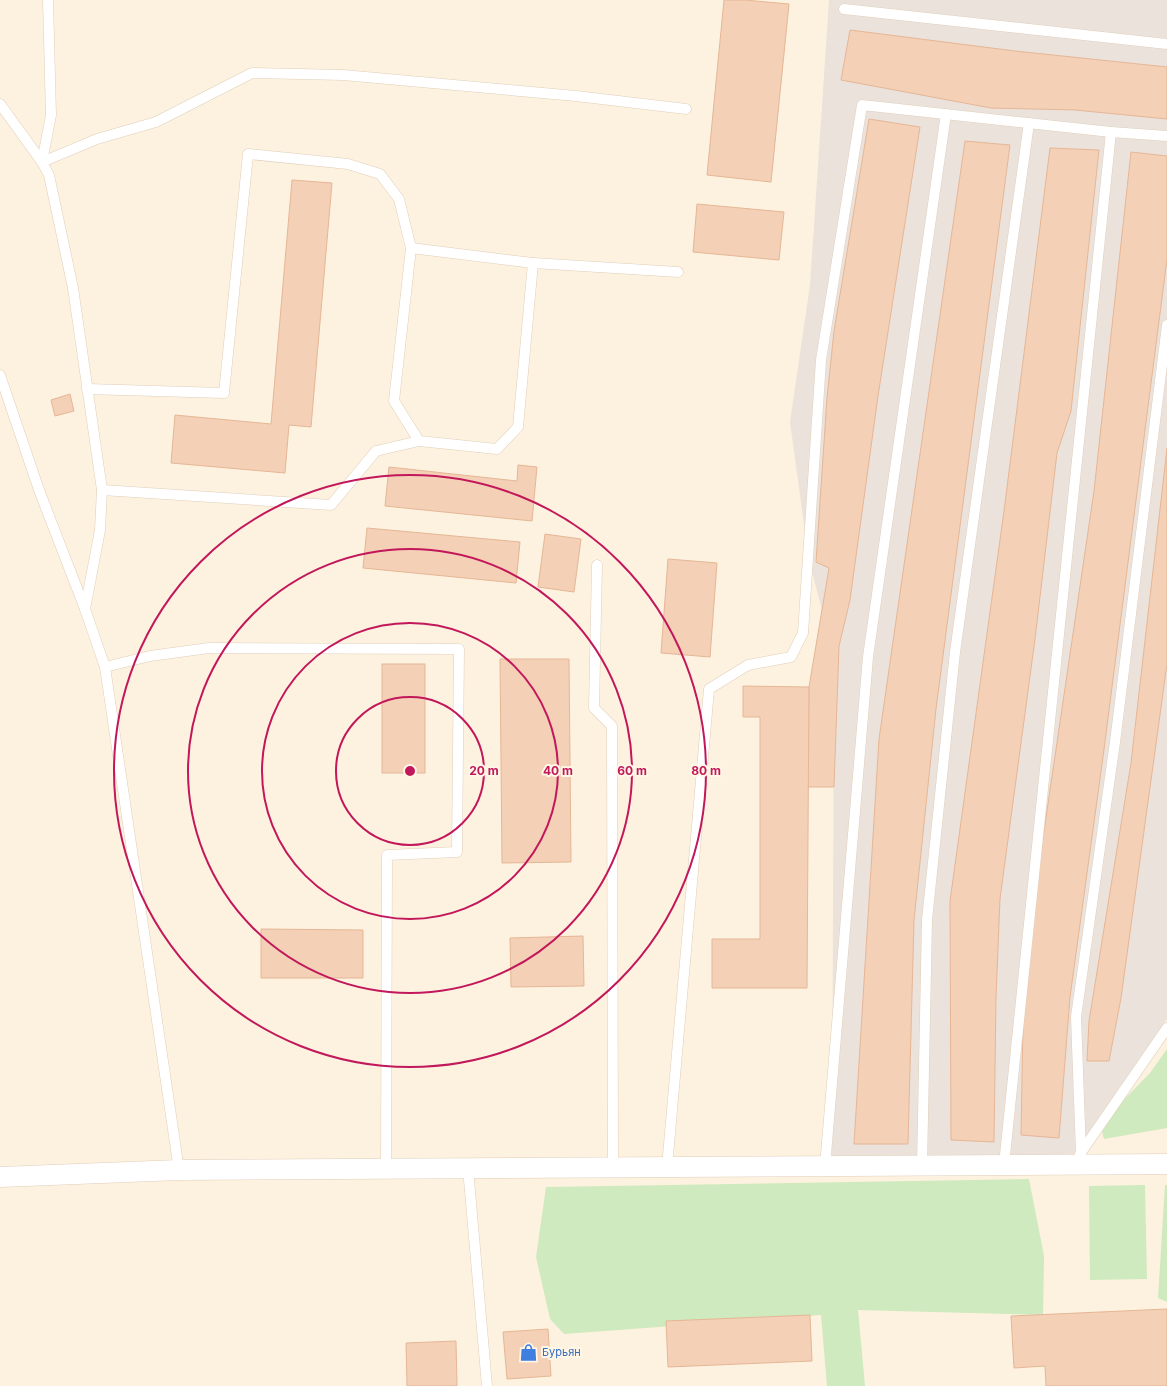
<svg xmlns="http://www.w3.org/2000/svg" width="1167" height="1386" font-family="Inter,sans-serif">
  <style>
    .industrial { fill: #ebe3db }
    .green { fill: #cfeabe }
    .building { fill: #f3d0b6; stroke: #e6b696 }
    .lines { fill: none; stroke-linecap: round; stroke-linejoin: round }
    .lane-casing { stroke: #e1cebb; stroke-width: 11 }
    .street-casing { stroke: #e1cebb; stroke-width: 21 }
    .lane { stroke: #fff; stroke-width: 10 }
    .street { stroke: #fff; stroke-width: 20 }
    .ring { fill: none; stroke: #c2185b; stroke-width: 2 }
    .labels { text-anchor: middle; stroke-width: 4; stroke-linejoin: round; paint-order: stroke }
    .shop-label { font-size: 11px; fill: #366cbe; stroke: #fff6e6; text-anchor: start }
    .centre { fill: #c2185b; stroke: #fff6e6; stroke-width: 2 }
    .ring-label { font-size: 12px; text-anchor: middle; font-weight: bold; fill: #c2185b; stroke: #fff6e6; stroke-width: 4; stroke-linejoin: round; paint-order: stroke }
  </style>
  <rect width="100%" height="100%" fill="#fdf2df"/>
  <polygon class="industrial" points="829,0 1167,0 1167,1019 1077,1159 832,1160 834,655 809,561 790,422 810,285"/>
  <g class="green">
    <polygon points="1167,1049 1167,1128 1104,1139 1100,1124 1150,1073"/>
    <polygon points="1029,1179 1044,1256 1043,1315 858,1310 865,1386 827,1386 821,1315 564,1334 550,1319 536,1257 546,1187"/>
    <polygon points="1145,1185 1147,1279 1090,1280 1089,1186"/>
    <polygon points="1165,1185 1167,1185 1167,1302 1158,1298"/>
  </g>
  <g class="building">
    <polygon points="724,0 745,0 789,4 771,182 707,175"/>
    <polygon points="850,30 1015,51 1167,67 1167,119 1075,110 991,108 841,80"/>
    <polygon points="869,119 920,127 878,396 850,600 839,646 834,787 808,787 809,687 829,568 816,562 827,398 834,331"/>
    <polygon points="965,141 1010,145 936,709 914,920 908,1144 854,1144 879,739"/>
    <polygon points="1050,148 1099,150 1071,411 1057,453 1035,639 1000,899 996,997 994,1142 951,1140 950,901 1004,511"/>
    <polygon points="1131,152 1167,156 1167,259 1103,757 1070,997 1059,1138 1021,1135 1024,967 1094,491"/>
    <polygon points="292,180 332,183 311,427 289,425 285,473 171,463 175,415 271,424"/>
    <polygon points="697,204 784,212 779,260 693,252"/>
    <polygon points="70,394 74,411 55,416 51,400"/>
    <polygon points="1167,448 1167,664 1121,998 1109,1061 1087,1061 1089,1021 1131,763"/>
    <polygon points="518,465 537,467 532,521 385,506 389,467 517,481"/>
    <polygon points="367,528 520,542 516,583 363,568"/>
    <polygon points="545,534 581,539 574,592 538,587"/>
    <polygon points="668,559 717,563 710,657 661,653"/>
    <polygon points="500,659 569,659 571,862 502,863"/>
    <rect x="382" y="664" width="43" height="109"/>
    <polygon points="743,686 809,687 807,988 712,988 712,939 760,939 760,717 743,717"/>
    <polygon points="261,929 363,930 363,978 261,978"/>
    <polygon points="583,936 584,986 511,987 510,938"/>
    <polygon points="1167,1309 1167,1386 1046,1386 1045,1366 1014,1368 1011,1316"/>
    <polygon points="810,1315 812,1361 668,1367 666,1321"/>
    <polygon points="548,1329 551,1376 507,1379 503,1332"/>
    <polygon points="456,1341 457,1386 407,1386 406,1343"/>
  </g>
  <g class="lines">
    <defs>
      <g id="lane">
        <polyline points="844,9 1167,44"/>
        <polyline points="0,104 42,162 49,175 73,288 102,490 100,530 85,609"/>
        <polyline points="42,162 97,139 156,122 252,73 343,75 576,96 686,109"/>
        <polyline points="42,162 51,115 48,0"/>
        <polyline points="533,263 678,272"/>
        <polyline points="0,375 39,490 85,609 105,667"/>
        <polyline points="87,389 224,393 248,154 348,164 380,174 399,199 411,248 394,401 419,441 497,449 518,427 533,263 411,248"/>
        <polyline points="102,490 331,505 376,451 419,441"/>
        <polyline points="597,565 594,708 612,726 613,1167"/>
        <polyline points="1081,1153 1076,1017 1115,742 1167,325"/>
        <polyline points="1080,1154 1167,1028"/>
        <polyline points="1004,1165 1111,132"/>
        <polyline points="825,1166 868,657 946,114"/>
        <polyline points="922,1166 927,920 955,652 1029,123"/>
        <polyline points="667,1167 709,689 748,665 791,657 803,633 821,360 862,105 1111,132 1167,136"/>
        <polyline points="468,1168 487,1386"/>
        <polyline points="179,1170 105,667 150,656 209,648 459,649 457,852 387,855 386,1169"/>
      </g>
      <polyline id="street" points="0,1177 179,1170 1167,1164"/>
    </defs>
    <use href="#lane" class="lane-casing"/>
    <use href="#street" class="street-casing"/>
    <use href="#lane" class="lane"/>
    <use href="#street" class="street"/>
  </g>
  <g class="ring">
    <circle cx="410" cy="771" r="74"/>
    <circle cx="410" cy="771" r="148"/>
    <circle cx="410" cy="771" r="222"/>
    <circle cx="410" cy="771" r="296"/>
  </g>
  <defs>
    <symbol id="shop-bare" viewBox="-9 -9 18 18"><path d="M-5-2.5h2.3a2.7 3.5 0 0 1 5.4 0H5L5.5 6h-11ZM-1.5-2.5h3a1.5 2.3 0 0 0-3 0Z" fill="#3f7fe0" stroke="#fff6e6" stroke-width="2.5" paint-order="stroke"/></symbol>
  </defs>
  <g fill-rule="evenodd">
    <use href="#shop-bare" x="516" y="1340" width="25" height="25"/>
  </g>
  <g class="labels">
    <g class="shop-label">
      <text x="542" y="1356">Бурьян</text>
    </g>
  </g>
  <circle cx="410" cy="771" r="6" class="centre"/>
  <g class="ring-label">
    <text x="484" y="775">20 m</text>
    <text x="558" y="775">40 m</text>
    <text x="632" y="775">60 m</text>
    <text x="706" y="775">80 m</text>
  </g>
</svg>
